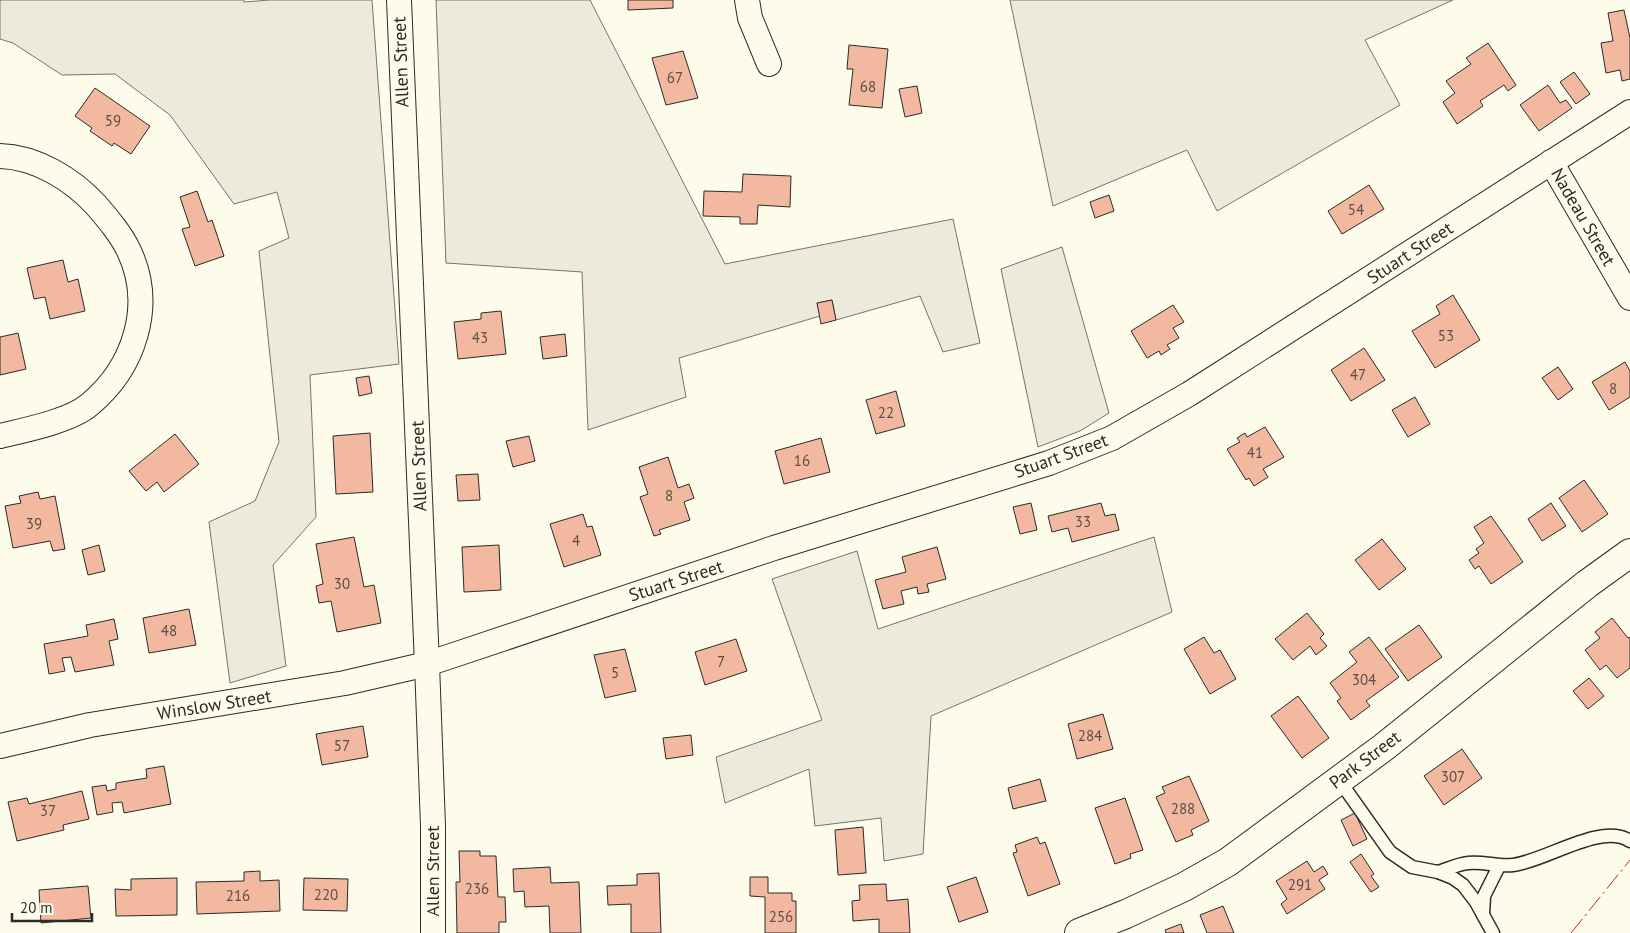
<svg xmlns="http://www.w3.org/2000/svg" width="1630" height="933" font-family="'PT Sans',sans-serif">
  <style>
    .green { fill: #ecebdb; stroke: #74746e }
    .building { fill: #f2b8a0; stroke: #2b2b2b }
    .lines { fill: none; stroke-linecap: round; stroke-linejoin: round }
    .lane-casing { stroke: #2b2b2b; stroke-width: 15 }
    .street-casing { stroke: #2b2b2b; stroke-width: 26 }
    .secondary-casing { stroke: #2b2b2b; stroke-width: 30 }
    .lane { stroke: #fdfbea; stroke-width: 12 }
    .street { stroke: #fdfbea; stroke-width: 24 }
    .secondary { stroke: #fdfbea; stroke-width: 28 }
    .power { stroke: #c62828; stroke-width: 1; stroke-dasharray: 18 4 2.5 4; stroke-linecap: butt }
    .labels { text-anchor: middle; stroke-width: 4; stroke-linejoin: round; paint-order: stroke }
    .number-label { font-size: 15px; fill: #5d4e48 }
    .street-label { font-size: 18px; fill: #2b2b2b; stroke: #fdfbea }
  </style>
  <rect width="100%" height="100%" fill="#fdfbea"/>
  <g class="green">
    <polygon points="0,0 244,0 244,2 270,0 372,0 399,364 310,375 316,517 273,565 286,666 230,683 209,522 255,501 279,442 259,251 289,238 277,192 234,204 170,115 115,74 62,75 13,43 0,39"/>
    <polygon points="436,0 590,0 725,264 953,219 980,343 943,352 920,296 836,320 832,300 817,303 820,316 679,358 686,397 588,430 582,272 446,263"/>
    <polygon points="1010,0 1453,0 1365,40 1400,105 1217,211 1187,150 1053,206"/>
    <polygon points="1062,247 1109,413 1080,431 1038,447 1001,269"/>
    <polygon points="1154,537 1172,612 931,716 923,854 884,861 881,818 815,826 809,769 725,803 716,757 822,720 772,579 857,551 878,629"/>
  </g>
  <g class="building">
    <polygon points="628,0 673,0 673,8 628,10"/>
    <polygon points="1624,10 1630,38 1630,79 1622,81 1620,70 1606,73 1601,43 1613,41 1608,13"/>
    <polygon points="1488,43 1516,85 1508,91 1504,85 1480,101 1483,106 1457,124 1443,102 1455,93 1446,81 1471,64 1466,58"/>
    <polygon points="849,45 888,49 882,108 849,105 853,69 847,69"/>
    <polygon points="683,51 698,98 666,105 652,58"/>
    <polygon points="1574,72 1590,94 1576,104 1560,82"/>
    <polygon points="1548,85 1560,103 1566,100 1572,108 1539,131 1520,105"/>
    <polygon points="917,86 922,113 905,117 899,89"/>
    <polygon points="95,88 150,126 131,154 114,143 112,146 90,131 92,128 75,116"/>
    <polygon points="743,174 791,176 790,207 758,205 757,224 740,224 740,217 703,216 704,191 742,192"/>
    <polygon points="1369,185 1384,209 1342,234 1328,211"/>
    <polygon points="197,191 208,222 212,220 224,256 195,266 182,229 190,227 180,197"/>
    <polygon points="1109,195 1114,211 1095,218 1090,202"/>
    <polygon points="63,260 68,282 78,279 85,311 50,319 45,297 34,299 27,268"/>
    <polygon points="1453,295 1480,340 1435,368 1412,331 1440,314 1436,306"/>
    <polygon points="832,300 836,320 821,324 817,303"/>
    <polygon points="1173,305 1184,322 1173,328 1179,338 1167,345 1170,349 1161,355 1159,351 1147,358 1131,331"/>
    <polygon points="501,311 506,354 458,359 454,322 481,319 481,313"/>
    <polygon points="18,333 26,369 0,375 0,337"/>
    <polygon points="565,334 567,356 543,359 540,337"/>
    <polygon points="1364,348 1385,380 1351,401 1331,370"/>
    <polygon points="1625,362 1630,371 1630,397 1609,410 1592,382"/>
    <polygon points="1558,367 1573,389 1558,400 1542,378"/>
    <polygon points="369,376 372,393 359,396 356,378"/>
    <polygon points="896,391 905,426 876,434 866,400"/>
    <polygon points="1415,397 1430,424 1408,437 1392,410"/>
    <polygon points="1265,427 1284,457 1263,469 1268,477 1254,486 1249,478 1246,480 1227,449 1240,442 1237,438 1245,433 1247,437"/>
    <polygon points="370,433 373,492 336,494 333,436"/>
    <polygon points="175,434 199,464 164,492 157,482 146,491 129,471"/>
    <polygon points="529,436 535,461 513,467 506,441"/>
    <polygon points="821,438 830,472 784,484 775,451"/>
    <polygon points="668,457 678,488 689,484 694,498 684,502 690,520 659,530 661,534 654,536 640,497 648,494 639,467"/>
    <polygon points="478,474 480,500 458,501 456,475"/>
    <polygon points="1584,480 1608,514 1582,532 1559,498"/>
    <polygon points="38,492 40,499 55,496 65,549 53,551 50,541 13,548 5,506 21,503 19,496"/>
    <polygon points="1031,503 1037,530 1020,534 1013,507"/>
    <polygon points="1101,503 1105,516 1115,514 1119,530 1072,542 1068,528 1052,532 1048,516"/>
    <polygon points="1551,503 1566,526 1542,541 1528,519"/>
    <polygon points="583,514 587,527 592,526 601,555 564,567 550,524"/>
    <polygon points="1491,516 1523,562 1491,584 1479,566 1475,569 1469,560 1479,553 1476,549 1484,543 1474,527"/>
    <polygon points="354,537 364,587 374,585 381,623 337,632 331,601 319,603 316,586 323,584 316,544"/>
    <polygon points="1382,539 1406,569 1379,590 1355,560"/>
    <polygon points="99,545 105,571 88,575 82,550"/>
    <polygon points="499,545 501,590 464,592 462,547"/>
    <polygon points="937,547 946,579 927,584 929,592 918,594 917,587 901,591 904,604 883,609 875,580 906,572 902,557"/>
    <polygon points="189,609 196,645 149,653 143,618"/>
    <polygon points="1307,613 1324,634 1320,638 1327,646 1316,655 1310,646 1293,660 1275,639"/>
    <polygon points="1612,618 1628,638 1630,637 1630,668 1617,678 1606,665 1600,670 1585,650 1600,638 1595,632"/>
    <polygon points="114,619 118,639 109,641 114,665 75,672 71,657 62,658 65,671 49,674 44,644 88,636 86,625"/>
    <polygon points="1419,625 1442,657 1408,681 1385,649"/>
    <polygon points="1204,637 1214,653 1220,650 1236,679 1210,694 1184,649"/>
    <polygon points="1369,637 1399,677 1366,701 1370,706 1351,720 1337,701 1341,698 1330,683 1357,662 1349,652"/>
    <polygon points="736,639 747,671 705,685 695,652"/>
    <polygon points="625,649 636,691 605,698 594,655"/>
    <polygon points="1589,678 1604,696 1588,709 1573,691"/>
    <polygon points="1298,696 1329,738 1302,758 1271,716"/>
    <polygon points="1103,714 1113,749 1077,759 1068,724"/>
    <polygon points="363,726 368,757 322,765 316,734"/>
    <polygon points="691,735 693,755 666,759 663,738"/>
    <polygon points="1462,749 1482,778 1444,805 1424,776"/>
    <polygon points="164,766 171,804 124,813 122,802 112,803 113,812 97,815 92,787 106,785 107,791 116,789 116,783 147,778 146,769"/>
    <polygon points="1189,776 1209,821 1191,830 1193,835 1176,842 1156,797 1165,793 1162,787"/>
    <polygon points="1040,779 1046,801 1013,809 1008,788"/>
    <polygon points="82,791 89,819 63,825 64,830 17,841 8,802 27,798 29,804"/>
    <polygon points="1125,798 1143,850 1130,854 1131,858 1115,864 1095,808"/>
    <polygon points="1355,813 1367,839 1353,846 1341,820"/>
    <polygon points="863,827 866,873 838,875 835,830"/>
    <polygon points="1037,837 1040,844 1045,842 1060,884 1028,896 1013,853 1017,852 1015,845"/>
    <polygon points="459,851 480,851 480,856 496,856 498,897 505,897 506,922 499,922 499,933 457,933 456,882 460,882"/>
    <polygon points="1361,854 1374,874 1371,876 1379,887 1371,892 1350,862"/>
    <polygon points="1307,861 1314,872 1323,866 1328,874 1319,880 1325,889 1287,914 1281,904 1287,899 1276,881"/>
    <polygon points="550,867 551,883 579,882 581,933 550,933 549,906 525,907 524,891 514,892 513,869"/>
    <polygon points="260,871 260,881 279,880 280,911 197,914 196,882 244,881 244,872"/>
    <polygon points="659,873 661,933 631,933 631,904 608,905 607,886 637,885 637,874"/>
    <polygon points="750,877 768,877 768,893 792,893 792,901 796,901 796,933 765,933 765,897 750,896"/>
    <polygon points="976,877 988,912 959,922 947,887"/>
    <polygon points="177,878 177,915 116,916 115,889 131,890 131,879"/>
    <polygon points="304,878 348,879 347,911 303,910"/>
    <polygon points="886,884 887,901 908,899 910,933 879,933 879,919 853,921 852,901 860,900 859,885"/>
    <polygon points="88,886 91,918 41,923 39,890"/>
    <polygon points="1223,906 1234,933 1207,933 1200,915"/>
    <polygon points="1181,924 1184,933 1166,933 1165,930"/>
  </g>
  <g class="lines">
    <defs>
      <g id="lane">
        <polyline points="1339,780 1390,852 1412,867 1438,872 1453,878 1463,885 1476,902 1493,933"/>
        <path d="M1438,872C1448,869 1458,864 1468,863C1483,861 1498,867 1513,865C1546,861 1601,822 1630,841"/>
        <polyline points="1483,915 1484,896 1499,866"/>
      </g>
      <g id="street">
        <polyline points="399,0 427,664 433,826 433,933"/>
        <polyline points="747,0 750,18 769,64"/>
        <path d="M0,156C36,157 72,179 96,205C108,219 121,234 129,251C155,306 134,368 89,405C70,421 25,430 0,436"/>
        <polyline points="1551,162 1630,298"/>
        <polyline points="0,746 90,725 345,683 427,664 774,548 1049,463 1112,438 1189,394 1630,112"/>
      </g>
      <polyline id="secondary" points="1079,933 1126,914 1184,887 1228,862 1384,747 1587,584 1630,553"/>
    </defs>
    <use href="#lane" class="lane-casing"/>
    <use href="#street" class="street-casing"/>
    <use href="#secondary" class="secondary-casing"/>
    <use href="#lane" class="lane"/>
    <use href="#street" class="street"/>
    <use href="#secondary" class="secondary"/>
    <polyline class="power" points="1571,933 1630,860"/>
  </g>
  <g class="labels">
    <g class="number-label">
      <text x="675" y="83">67</text>
      <text x="868" y="92">68</text>
      <text x="113" y="126">59</text>
      <text x="1356" y="215">54</text>
      <text x="1446" y="341">53</text>
      <text x="480" y="343">43</text>
      <text x="1358" y="380">47</text>
      <text x="1613" y="394">8</text>
      <text x="886" y="418">22</text>
      <text x="1255" y="458">41</text>
      <text x="802" y="466">16</text>
      <text x="669" y="501">8</text>
      <text x="1083" y="527">33</text>
      <text x="34" y="529">39</text>
      <text x="576" y="546">4</text>
      <text x="342" y="589">30</text>
      <text x="169" y="636">48</text>
      <text x="721" y="667">7</text>
      <text x="615" y="678">5</text>
      <text x="1364" y="685">304</text>
      <text x="1090" y="741">284</text>
      <text x="342" y="751">57</text>
      <text x="1453" y="782">307</text>
      <text x="1183" y="814">288</text>
      <text x="48" y="816">37</text>
      <text x="1300" y="890">291</text>
      <text x="477" y="894">236</text>
      <text x="326" y="900">220</text>
      <text x="238" y="901">216</text>
      <text x="781" y="922">256</text>
    </g>
    <g class="street-label">
      <text transform="translate(401 62) rotate(-92)" y="6">Allen Street</text>
      <text transform="translate(1583 217) rotate(60)" y="6">Nadeau Street</text>
      <text transform="translate(1410 253) rotate(-33)" y="6">Stuart Street</text>
      <text transform="translate(1061 456) rotate(-20)" y="6">Stuart Street</text>
      <text transform="translate(419 466) rotate(-92)" y="6">Allen Street</text>
      <text transform="translate(676 581) rotate(-18)" y="6">Stuart Street</text>
      <text transform="translate(214 705) rotate(-9)" y="6">Winslow Street</text>
      <text transform="translate(1365 760) rotate(-37)" y="6">Park Street</text>
      <text transform="translate(433 871) rotate(-90)" y="6">Allen Street</text>
    </g>
  </g>
  <path d="M12 913v8h80v-8" fill="none" stroke="#2b2b2b" stroke-width="2.5"/>
  <text x="20" y="913" font-size="15" fill="#2b2b2b" stroke="#fdfbea" stroke-width="4" paint-order="stroke">20 m</text>
</svg>
